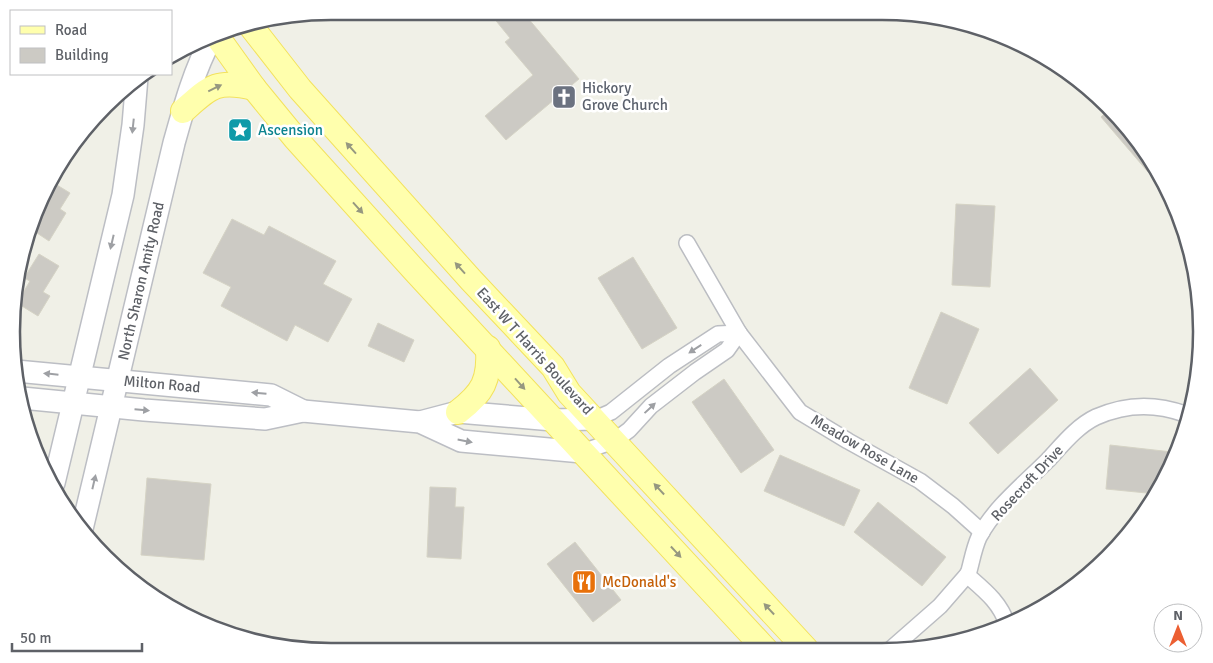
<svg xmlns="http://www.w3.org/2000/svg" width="1213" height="663" font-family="Signika,sans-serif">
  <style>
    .building { fill: #cccac4; stroke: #d5d3c5 }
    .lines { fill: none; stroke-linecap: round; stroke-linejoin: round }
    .street-casing { stroke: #bbbdc2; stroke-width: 18 }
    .secondary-casing { stroke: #bcbec4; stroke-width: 24 }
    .primary-casing { stroke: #f3e25d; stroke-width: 26 }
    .street { stroke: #fff; stroke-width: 15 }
    .secondary { stroke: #fff; stroke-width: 21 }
    .primary { stroke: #ffffad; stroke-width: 24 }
    .oneway { fill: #969880 }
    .oneway2 { fill: #9ea0a4 }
    .labels { text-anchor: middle; stroke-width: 5; stroke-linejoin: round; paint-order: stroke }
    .worship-label { font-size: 15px; fill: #5b616d; stroke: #fff; text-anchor: start }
    .culture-label { font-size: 15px; fill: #0d838f; stroke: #fff; text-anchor: start }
    .street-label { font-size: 15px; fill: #5e6167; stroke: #fff }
    .food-label { font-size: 15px; fill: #c56008; stroke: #fff; text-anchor: start }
    .rim { fill: none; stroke: #5e6167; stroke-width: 2.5 }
  </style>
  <rect width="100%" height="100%" fill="#f0f0e7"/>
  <g class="building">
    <polygon points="488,11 522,11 579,79 506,140 485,116 533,75 505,42 510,38"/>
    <polygon points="1107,111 1136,137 1152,169 1148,172 1101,117"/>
    <polygon points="52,182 70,193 60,209 66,213 49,241 31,229"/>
    <polygon points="956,204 995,206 990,287 952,285"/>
    <polygon points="232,219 264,235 269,226 336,261 323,284 352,299 328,342 295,325 287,341 221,306 231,287 203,273"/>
    <polygon points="39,254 59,266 43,292 50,296 38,316 17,303 30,281 24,278"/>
    <polygon points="633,257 677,328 642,349 598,278"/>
    <polygon points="941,312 979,329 947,404 909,388"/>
    <polygon points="378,323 414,340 404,362 368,346"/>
    <polygon points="1030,368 1058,400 998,454 969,423"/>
    <polygon points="724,379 774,450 741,473 692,402"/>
    <polygon points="1110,445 1172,452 1157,494 1106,489"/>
    <polygon points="780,455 860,490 844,526 764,491"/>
    <polygon points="147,478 211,484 204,560 141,555"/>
    <polygon points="430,487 456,488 455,507 464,507 461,559 427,557"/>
    <polygon points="878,502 946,557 922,586 854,532"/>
    <polygon points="575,542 621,600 593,622 547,564"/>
  </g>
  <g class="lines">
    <defs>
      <g id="street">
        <polyline points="687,243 739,333 800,412 848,441 920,481 953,506 982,532"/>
        <polyline points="595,419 611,412 669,366 718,334 739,333"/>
        <polyline points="582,452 614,441 629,430 651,406 695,372 727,350 739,333"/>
        <path d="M967,575C984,590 1000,602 1007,624"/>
        <path d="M891,649L940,606L967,575L969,571C972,560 974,548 979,537C994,508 1024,484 1048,460C1062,445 1077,426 1096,417C1125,404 1155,403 1185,414"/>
      </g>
      <g id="secondary">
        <polyline points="16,371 271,395 303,411"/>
        <polyline points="22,398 144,410 265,419 303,411 420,422 461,441 582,452"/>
        <polyline points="420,422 458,412 553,420 595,419"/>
        <polyline points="54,483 123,195 133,125 137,77"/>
        <path d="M82,529L174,143C184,107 194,70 212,37"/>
      </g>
      <g id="primary">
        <polyline points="250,25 300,89 471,280 553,367 569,393 806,649"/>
        <polyline points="216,35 254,88 295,138 415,271 766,650"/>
        <path d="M183,111C210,87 216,79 254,88"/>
        <path d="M458,412C483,393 490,380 488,348"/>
      </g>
    </defs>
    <use href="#street" class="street-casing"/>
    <use href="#secondary" class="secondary-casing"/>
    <use href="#primary" class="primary-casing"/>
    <use href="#street" class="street"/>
    <use href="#secondary" class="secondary"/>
    <use href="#primary" class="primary"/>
  </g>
  <defs><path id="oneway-solid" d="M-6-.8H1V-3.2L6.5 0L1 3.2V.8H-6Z" transform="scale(1.25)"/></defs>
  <g class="oneway">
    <use href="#oneway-solid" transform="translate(215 88) rotate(-26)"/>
    <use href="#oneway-solid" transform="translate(351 148) rotate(-132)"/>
    <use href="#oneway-solid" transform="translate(358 208) rotate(48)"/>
    <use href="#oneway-solid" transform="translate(460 268) rotate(-132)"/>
    <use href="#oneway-solid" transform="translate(520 384) rotate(48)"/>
    <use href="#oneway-solid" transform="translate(659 489) rotate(-133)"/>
    <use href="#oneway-solid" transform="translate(676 552) rotate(47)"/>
    <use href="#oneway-solid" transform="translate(769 609) rotate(-133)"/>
  </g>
  <g class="oneway2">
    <use href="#oneway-solid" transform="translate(133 126) rotate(96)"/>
    <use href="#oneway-solid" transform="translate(112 242) rotate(103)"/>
    <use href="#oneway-solid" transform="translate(695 349) rotate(147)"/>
    <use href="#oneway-solid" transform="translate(51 374) rotate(-174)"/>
    <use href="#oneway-solid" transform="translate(259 393) rotate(-175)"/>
    <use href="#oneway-solid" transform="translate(650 408) rotate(-43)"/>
    <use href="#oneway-solid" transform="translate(142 410) rotate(5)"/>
    <use href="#oneway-solid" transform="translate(465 441) rotate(11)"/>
    <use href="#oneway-solid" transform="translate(94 482) rotate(-77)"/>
  </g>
  <defs>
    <symbol id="church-square" viewBox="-11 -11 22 22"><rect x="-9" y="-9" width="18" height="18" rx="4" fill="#6b7280" stroke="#fff"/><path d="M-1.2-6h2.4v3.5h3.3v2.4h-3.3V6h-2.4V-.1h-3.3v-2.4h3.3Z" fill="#fff"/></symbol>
    <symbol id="sight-square" viewBox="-11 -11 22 22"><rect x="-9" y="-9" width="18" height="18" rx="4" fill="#0f9aa8" stroke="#fff"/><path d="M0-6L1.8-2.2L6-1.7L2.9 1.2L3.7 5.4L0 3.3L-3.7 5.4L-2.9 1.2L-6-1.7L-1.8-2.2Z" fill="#fff"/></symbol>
    <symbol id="restaurant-square" viewBox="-11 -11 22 22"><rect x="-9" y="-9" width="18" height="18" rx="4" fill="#e8710a" stroke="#fff"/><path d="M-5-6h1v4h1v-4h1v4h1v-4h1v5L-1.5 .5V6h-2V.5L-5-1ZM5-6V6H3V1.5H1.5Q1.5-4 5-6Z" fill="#fff"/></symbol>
  </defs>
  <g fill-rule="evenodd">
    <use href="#church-square" x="550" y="83" width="28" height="28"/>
    <use href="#sight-square" x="226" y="116" width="28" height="28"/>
    <use href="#restaurant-square" x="570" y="568" width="28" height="28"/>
  </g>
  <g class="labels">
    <g class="worship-label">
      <text x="582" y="93">Hickory<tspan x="582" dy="17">Grove Church</tspan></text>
    </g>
    <g class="culture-label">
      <text x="258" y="135">Ascension</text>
    </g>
    <g class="street-label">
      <text transform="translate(141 281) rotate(-77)" y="5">North Sharon Amity Road</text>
      <text transform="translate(535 351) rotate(48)" y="5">East W T Harris Boulevard</text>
      <text transform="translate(162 384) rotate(5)" y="5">Milton Road</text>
      <text transform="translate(865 449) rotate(30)" y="5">Meadow Rose Lane</text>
      <text transform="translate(1027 483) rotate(-47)" y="5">Rosecroft Drive</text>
    </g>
    <g class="food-label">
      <text x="602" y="587">McDonald's</text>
    </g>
  </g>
  <path d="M0 0H1213V663H0ZM331 20H882A311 311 0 0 1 1193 331V332A311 311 0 0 1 882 643H331A311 311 0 0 1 20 332V331A311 311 0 0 1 331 20Z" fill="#fff" fill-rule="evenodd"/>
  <path class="rim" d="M331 20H882A311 311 0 0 1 1193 331V332A311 311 0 0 1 882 643H331A311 311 0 0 1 20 332V331A311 311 0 0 1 331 20Z"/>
  <rect x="10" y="10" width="162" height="65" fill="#ffffff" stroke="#bfc0c2"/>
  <rect x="20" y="26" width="25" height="8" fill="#ffffad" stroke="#bfc0c2"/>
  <text x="55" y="35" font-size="15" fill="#5e6167">Road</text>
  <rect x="20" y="48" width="25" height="15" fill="#cccac4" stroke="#bfc0c2"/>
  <text x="55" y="60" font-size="15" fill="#5e6167">Building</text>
  <g transform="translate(1178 628)"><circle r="24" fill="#ffffff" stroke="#bfc0c2"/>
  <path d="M0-4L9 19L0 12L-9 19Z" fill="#ec5f32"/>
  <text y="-8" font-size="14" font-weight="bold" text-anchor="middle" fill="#5e6167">N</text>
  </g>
  <path d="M12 643v8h130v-8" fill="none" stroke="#5e6167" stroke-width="2.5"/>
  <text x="20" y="643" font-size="15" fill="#5e6167" stroke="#ffffff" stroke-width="4" paint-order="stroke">50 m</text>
</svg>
